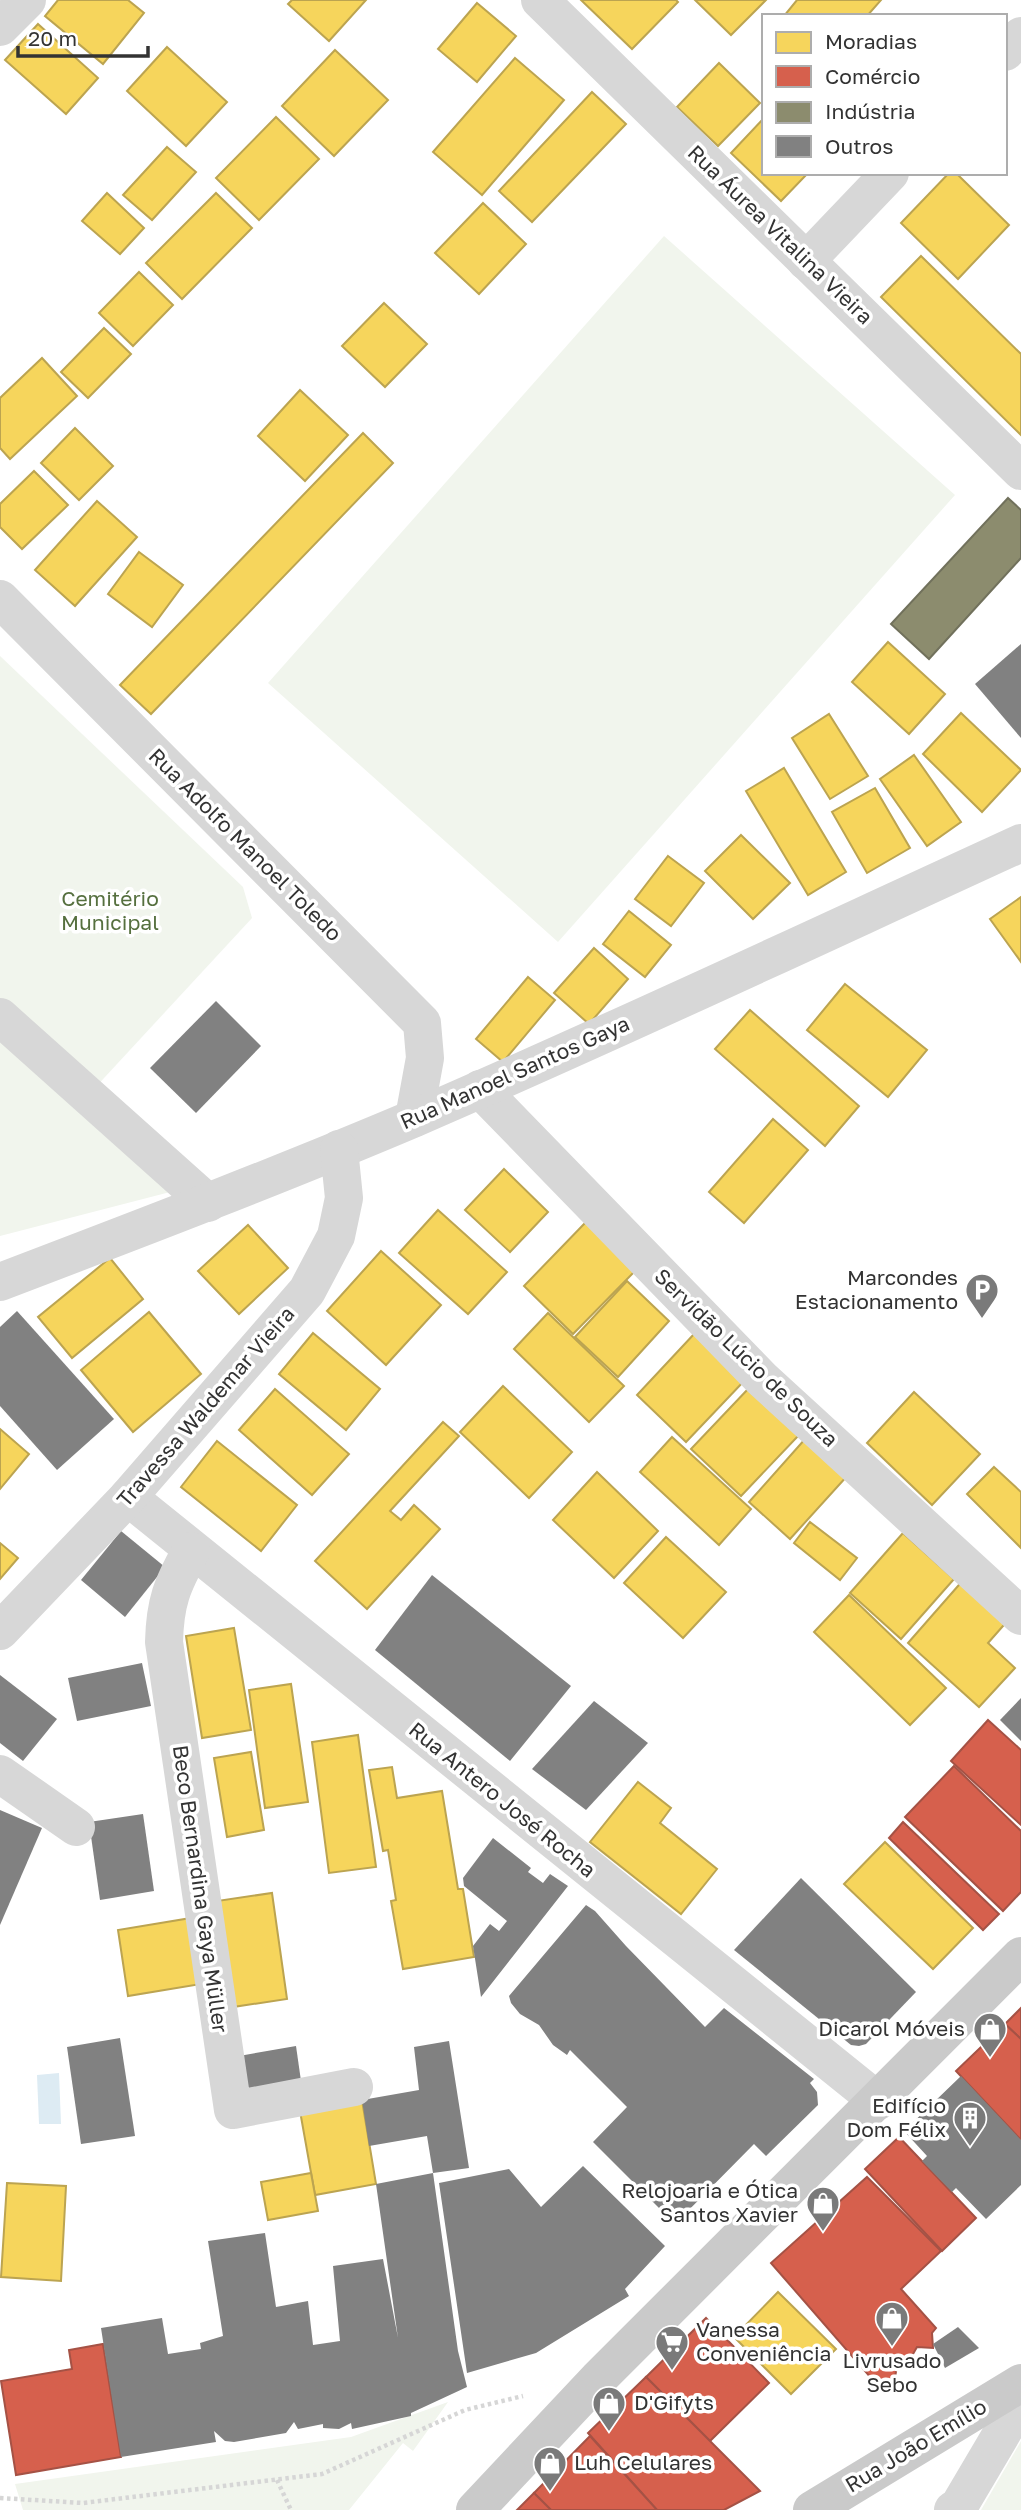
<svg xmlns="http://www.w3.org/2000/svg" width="1021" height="2510" font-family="'Golos Text',sans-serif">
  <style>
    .green { fill: #f1f5ed }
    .water { fill: #ddebf3 }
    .homes { fill: #f6d55c; stroke: #bca450; stroke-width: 2 }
    .shops { fill: #d6604d; stroke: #a55245; stroke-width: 2 }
    .industry { fill: #8c8c6e; stroke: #71715c; stroke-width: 2 }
    .building { fill: #818181 }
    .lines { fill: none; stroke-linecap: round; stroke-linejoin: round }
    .path { stroke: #d6d6d6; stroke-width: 4.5; stroke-dasharray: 3.5 3.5; stroke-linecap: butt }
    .minor { stroke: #d7d7d7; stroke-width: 38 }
    .major { stroke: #cacaca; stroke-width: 38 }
    .labels { text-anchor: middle; stroke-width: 7; stroke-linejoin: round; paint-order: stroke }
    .street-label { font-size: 21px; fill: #333; stroke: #fff }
    .park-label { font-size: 21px; fill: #56703f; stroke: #fff }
    .poi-label { font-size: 21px; fill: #333; stroke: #fff; text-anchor: end }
  </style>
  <rect width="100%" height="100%" fill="#fff"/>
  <g class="green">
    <polygon points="664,236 955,495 558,942 268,683"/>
    <polygon points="0,656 243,887 252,918 80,1104 174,1191 0,1236"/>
    <polygon points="448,2402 413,2451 403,2443 349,2510 23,2510 15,2484 351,2437"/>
    <polygon points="1021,2441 1021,2510 981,2510"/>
  </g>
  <polygon class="water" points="59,2073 61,2124 39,2124 37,2075"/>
  <g class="homes">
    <polygon points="58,0 128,0 144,13 103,64 45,16"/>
    <polygon points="292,0 366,0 329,41 288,4"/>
    <polygon points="581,0 676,0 678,2 632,49"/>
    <polygon points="695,0 766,0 731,35"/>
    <polygon points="797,0 881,0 867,16 784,16"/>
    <polygon points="477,3 516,36 477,82 438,49"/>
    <polygon points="38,24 98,78 66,114 5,60"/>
    <polygon points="167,47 227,102 186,146 127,91"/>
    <polygon points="335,50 388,100 334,156 282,106"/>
    <polygon points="515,58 564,100 482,195 433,152"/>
    <polygon points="719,63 760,103 718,146 677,107"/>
    <polygon points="592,92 626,124 532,222 499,191"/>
    <polygon points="276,117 319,159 259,220 216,178"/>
    <polygon points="764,118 764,173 808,173 781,201 731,153"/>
    <polygon points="167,147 196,172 152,220 123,195"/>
    <polygon points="949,173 956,173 1009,225 958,279 901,223"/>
    <polygon points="107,193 144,228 120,254 82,221"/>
    <polygon points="216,193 252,228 182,299 146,263"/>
    <polygon points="483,203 526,244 479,294 435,253"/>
    <polygon points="921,256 1021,354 1021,435 881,297"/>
    <polygon points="139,272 173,305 133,346 99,313"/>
    <polygon points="384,303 427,344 385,387 342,346"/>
    <polygon points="104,328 131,354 88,398 61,372"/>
    <polygon points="42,358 77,396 10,459 0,448 0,398"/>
    <polygon points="300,390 348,435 305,481 258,436"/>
    <polygon points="75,428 113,466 79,500 41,463"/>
    <polygon points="363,433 393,463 151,714 120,685"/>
    <polygon points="34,471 68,505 22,549 0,527 0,504"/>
    <polygon points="97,501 137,537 75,606 35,570"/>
    <polygon points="139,552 183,585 152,627 108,594"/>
    <polygon points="888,642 945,694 909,734 852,682"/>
    <polygon points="961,713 1021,770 982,812 923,754"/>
    <polygon points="829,714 868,776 830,799 792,738"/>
    <polygon points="914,755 961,822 927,846 880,779"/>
    <polygon points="784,768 846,872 808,895 746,791"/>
    <polygon points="875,788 910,848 867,873 832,812"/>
    <polygon points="741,835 790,883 753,919 705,871"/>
    <polygon points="668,856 704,883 671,926 635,899"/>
    <polygon points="1021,897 1021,962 990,919"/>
    <polygon points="629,911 671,945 645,977 603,944"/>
    <polygon points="594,948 628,979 589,1024 554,993"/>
    <polygon points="528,977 555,1000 503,1062 476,1039"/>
    <polygon points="845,984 927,1050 888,1097 807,1030"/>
    <polygon points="750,1010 859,1106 825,1146 715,1049"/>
    <polygon points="773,1119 808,1150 744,1223 709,1192"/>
    <polygon points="504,1169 548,1212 510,1252 465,1210"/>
    <polygon points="438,1210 507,1272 468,1314 399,1253"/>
    <polygon points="586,1222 636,1270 573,1334 524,1286"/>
    <polygon points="248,1225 288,1268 239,1314 198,1271"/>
    <polygon points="381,1251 441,1305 386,1365 327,1311"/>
    <polygon points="110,1258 143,1299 72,1358 38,1317"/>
    <polygon points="627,1281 669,1321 618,1377 575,1337"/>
    <polygon points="149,1312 201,1374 133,1432 81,1370"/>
    <polygon points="548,1313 624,1386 589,1422 514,1349"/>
    <polygon points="313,1333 380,1389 346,1430 279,1374"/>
    <polygon points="695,1333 745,1380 686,1442 637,1395"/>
    <polygon points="503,1386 572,1452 529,1498 460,1432"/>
    <polygon points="749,1388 799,1435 741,1496 691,1449"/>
    <polygon points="275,1389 349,1454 312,1495 239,1430"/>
    <polygon points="914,1392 980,1454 932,1505 867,1443"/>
    <polygon points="443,1422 459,1436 390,1511 401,1520 414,1505 440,1529 367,1609 315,1561"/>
    <polygon points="0,1429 29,1454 0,1489"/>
    <polygon points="672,1437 751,1509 719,1545 640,1472"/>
    <polygon points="806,1438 848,1475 790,1539 749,1502"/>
    <polygon points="217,1441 297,1505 261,1551 181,1487"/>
    <polygon points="994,1467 1021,1492 1021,1548 967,1494"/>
    <polygon points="597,1472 658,1531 614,1578 553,1520"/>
    <polygon points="810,1522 857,1558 840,1580 794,1543"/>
    <polygon points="903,1533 954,1579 901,1639 850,1593"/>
    <polygon points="666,1537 726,1592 683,1638 624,1583"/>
    <polygon points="0,1543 18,1558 0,1579"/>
    <polygon points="965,1578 1010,1618 988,1643 1015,1668 979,1707 908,1643"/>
    <polygon points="849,1595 946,1688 910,1725 814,1632"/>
    <polygon points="234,1628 251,1730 202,1738 186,1636"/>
    <polygon points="291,1684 308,1802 265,1808 249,1690"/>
    <polygon points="358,1735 376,1867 329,1873 312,1742"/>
    <polygon points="251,1752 264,1830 227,1837 214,1758"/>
    <polygon points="392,1767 397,1798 442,1791 458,1889 463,1889 474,1957 403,1969 391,1901 396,1900 388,1850 383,1851 369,1770"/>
    <polygon points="638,1782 671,1808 660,1823 717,1869 681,1914 590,1842"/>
    <polygon points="885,1842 973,1928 933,1969 844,1884"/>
    <polygon points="272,1893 287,1999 233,2007 217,1901"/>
    <polygon points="191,1918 201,1984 128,1996 118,1930"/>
    <polygon points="362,2100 376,2184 315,2195 300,2111"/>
    <polygon points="311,2173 318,2211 268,2220 261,2182"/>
    <polygon points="7,2183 66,2186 61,2281 1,2277"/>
    <polygon points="778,2292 836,2349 791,2394 734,2337"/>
  </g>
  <g class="shops">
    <polygon points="988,1720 1021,1750 1021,1825 951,1761"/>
    <polygon points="954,1766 1021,1831 1021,1892 1003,1911 905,1817"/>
    <polygon points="903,1822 999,1914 983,1930 889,1838"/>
    <polygon points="1021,2008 1021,2039 1005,2024"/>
    <polygon points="1005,2024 1021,2039 1021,2140 956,2071"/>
    <polygon points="899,2137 976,2218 942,2251 865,2169"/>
    <polygon points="867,2177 941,2251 901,2289 936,2328 932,2333 933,2348 917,2347 909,2361 897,2366 894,2383 883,2380 878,2386 771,2263"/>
    <polygon points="706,2318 769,2383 710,2441 646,2377"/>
    <polygon points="103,2344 121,2457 16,2475 1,2381 72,2369 69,2350"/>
    <polygon points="646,2377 760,2491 724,2510 657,2510 588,2433"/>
    <polygon points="590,2436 657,2510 551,2510 534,2493"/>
    <polygon points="534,2493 551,2510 517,2510"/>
  </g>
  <polygon class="industry" points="1008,498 1021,510 1021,558 929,659 891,624"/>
  <g class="building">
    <polygon points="1021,644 1021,738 975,684"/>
    <polygon points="216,1001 261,1046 196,1113 150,1068"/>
    <polygon points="17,1311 114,1419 57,1470 0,1406 0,1327"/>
    <polygon points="121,1531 165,1567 125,1617 81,1580"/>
    <polygon points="432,1575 571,1686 510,1761 375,1650"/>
    <polygon points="142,1663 151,1706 77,1721 68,1678"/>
    <polygon points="0,1675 57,1719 23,1761 0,1743"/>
    <polygon points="1021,1698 1021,1741 1000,1720"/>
    <polygon points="594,1701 648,1743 586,1810 532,1769"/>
    <polygon points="0,1810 42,1828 0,1925"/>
    <polygon points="143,1814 154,1891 100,1900 89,1822"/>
    <polygon points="493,1838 531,1868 528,1872 543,1883 550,1874 568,1886 481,1997 473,1946 490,1924 499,1931 507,1921 464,1886 463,1878"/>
    <polygon points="801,1878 916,1992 866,2044 859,2046 851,2045 734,1950"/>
    <polygon points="586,1905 595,1911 626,1946 705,2027 724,2008 814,2079 810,2083 817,2092 818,2105 766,2156 754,2144 675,2224 593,2142 627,2107 570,2050 567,2055 553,2045 539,2025 520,2014 511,2003 509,1996"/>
    <polygon points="120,2038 135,2136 81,2144 67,2047"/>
    <polygon points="449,2041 469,2168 433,2173 458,2351 467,2387 411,2413 411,2416 352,2429 351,2423 339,2429 323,2428 323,2424 298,2429 294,2422 286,2433 234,2442 225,2441 214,2431 216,2442 121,2457 101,2328 162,2318 168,2354 201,2349 200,2343 223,2336 208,2241 265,2233 276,2307 308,2301 313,2345 340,2341 333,2266 383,2259 398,2338 376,2184 433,2173 427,2136 369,2146 362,2100 419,2090 414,2047"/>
    <polygon points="296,2046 302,2088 244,2089 239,2056"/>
    <polygon points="961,2076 1021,2140 1021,2185 986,2219 956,2188 952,2192 922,2161 927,2156 904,2131"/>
    <polygon points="583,2166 665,2246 625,2289 629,2296 536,2353 467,2373 439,2183 509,2169 541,2207"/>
    <polygon points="958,2327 979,2348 945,2368 933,2344"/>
  </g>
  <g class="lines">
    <g class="path">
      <polyline points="277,2480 291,2510"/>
      <polyline points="0,2498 83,2503 322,2474 465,2410 523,2396"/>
    </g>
    <g class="minor">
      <polyline points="540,0 1021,471"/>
      <polyline points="0,27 27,0"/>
      <polyline points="1005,52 1021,36"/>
      <polyline points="806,261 890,173"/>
      <polyline points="0,599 422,1023 425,1058 414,1118"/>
      <polyline points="0,1017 208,1203"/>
      <polyline points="480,1089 762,1379 1021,1616"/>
      <path d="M0,1282C139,1229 278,1176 415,1118C619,1030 820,935 1021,843"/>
      <polyline points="128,1497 878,2101"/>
      <path d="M191,1551C172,1585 165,1602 164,1642L233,2110L354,2087"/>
      <polyline points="0,1631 128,1497 307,1291 336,1236 344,1198 339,1149"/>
      <polyline points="0,1774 76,1827"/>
      <polyline points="953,2510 959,2506 1021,2401"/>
    </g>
    <g class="major">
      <polyline points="475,2510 598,2379 1021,1956"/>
      <polyline points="812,2510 1021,2383"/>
    </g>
  </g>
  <defs>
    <symbol id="parking-pin" viewBox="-11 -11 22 30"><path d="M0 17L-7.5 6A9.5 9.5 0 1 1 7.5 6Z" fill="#7a7a7a" stroke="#fff"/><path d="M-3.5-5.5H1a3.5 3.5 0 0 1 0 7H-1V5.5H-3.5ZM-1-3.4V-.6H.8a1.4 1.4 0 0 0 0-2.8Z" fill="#fff"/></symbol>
    <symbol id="shop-pin" viewBox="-11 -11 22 30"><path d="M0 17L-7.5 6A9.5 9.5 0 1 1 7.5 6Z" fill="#7a7a7a" stroke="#fff"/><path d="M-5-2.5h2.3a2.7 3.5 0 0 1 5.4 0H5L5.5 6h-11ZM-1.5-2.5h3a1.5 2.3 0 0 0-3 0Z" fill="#fff"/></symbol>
    <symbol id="building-pin" viewBox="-11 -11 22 30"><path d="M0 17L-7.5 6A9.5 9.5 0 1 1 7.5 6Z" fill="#7a7a7a" stroke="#fff"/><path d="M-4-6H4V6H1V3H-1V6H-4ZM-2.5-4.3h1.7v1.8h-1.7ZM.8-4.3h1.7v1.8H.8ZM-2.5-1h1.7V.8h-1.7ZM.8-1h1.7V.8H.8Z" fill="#fff"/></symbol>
    <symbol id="supermarket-pin" viewBox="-11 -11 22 30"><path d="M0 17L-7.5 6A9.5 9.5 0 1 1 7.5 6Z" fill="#7a7a7a" stroke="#fff"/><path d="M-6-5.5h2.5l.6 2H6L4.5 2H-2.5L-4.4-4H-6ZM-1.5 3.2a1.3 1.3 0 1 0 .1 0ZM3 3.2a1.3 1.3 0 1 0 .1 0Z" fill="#fff"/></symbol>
  </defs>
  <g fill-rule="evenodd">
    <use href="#parking-pin" x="963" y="1271" width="38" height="52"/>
    <use href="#shop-pin" x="971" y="2010" width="38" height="52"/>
    <use href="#building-pin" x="951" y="2099" width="38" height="52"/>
    <use href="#shop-pin" x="804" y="2184" width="38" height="52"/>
    <use href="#shop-pin" x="873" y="2299" width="38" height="52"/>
    <use href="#supermarket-pin" x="653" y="2323" width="38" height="52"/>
    <use href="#shop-pin" x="590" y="2384" width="38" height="52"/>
    <use href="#shop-pin" x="531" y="2444" width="38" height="52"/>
  </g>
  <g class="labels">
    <g class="street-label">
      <text transform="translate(780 235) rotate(44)" y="7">Rua Áurea Vitalina Vieira</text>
      <text transform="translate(245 845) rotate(45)" y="7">Rua Adolfo Manoel Toledo</text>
      <text transform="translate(515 1073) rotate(-24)" y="7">Rua Manoel Santos Gaya</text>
      <text transform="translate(746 1358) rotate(44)" y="7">Servidão Lúcio de Souza</text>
      <text transform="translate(206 1407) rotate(-49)" y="7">Travessa Waldemar Vieira</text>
      <text transform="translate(502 1800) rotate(39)" y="7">Rua Antero José Rocha</text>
      <text transform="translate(200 1889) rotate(82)" y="7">Beco Bernardina Gaya Müller</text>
      <text transform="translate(916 2446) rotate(-31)" y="7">Rua João Emílio</text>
    </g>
    <g class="park-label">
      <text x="110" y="906">Cemitério<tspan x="110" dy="24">Municipal</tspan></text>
    </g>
    <g class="poi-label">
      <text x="958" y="1285">Marcondes<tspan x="958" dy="24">Estacionamento</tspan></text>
      <text x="965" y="2036">Dicarol Móveis</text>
      <text x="946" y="2113">Edifício<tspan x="946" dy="24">Dom Félix</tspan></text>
      <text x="798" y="2198">Relojoaria e Ótica<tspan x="798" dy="24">Santos Xavier</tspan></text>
      <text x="696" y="2337" text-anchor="start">Vanessa<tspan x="696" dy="24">Conveniência</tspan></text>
      <text x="892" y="2368" text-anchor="middle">Livrusado<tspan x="892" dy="24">Sebo</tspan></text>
      <text x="634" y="2410" text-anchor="start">D'Gifyts</text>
      <text x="574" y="2470" text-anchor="start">Luh Celulares</text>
    </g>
  </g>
  <rect x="762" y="14" width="245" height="161" fill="#ffffff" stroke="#adadad" stroke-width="2"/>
  <rect x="776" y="32" width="35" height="21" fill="#f6d55c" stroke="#adadad" stroke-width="2"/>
  <text x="825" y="49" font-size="21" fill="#333333">Moradias</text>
  <rect x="776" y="66" width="35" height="21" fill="#d6604d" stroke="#adadad" stroke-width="2"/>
  <text x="825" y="84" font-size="21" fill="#333333">Comércio</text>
  <rect x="776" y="102" width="35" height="21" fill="#8c8c6e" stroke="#adadad" stroke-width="2"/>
  <text x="825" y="119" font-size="21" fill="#333333">Indústria</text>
  <rect x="776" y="136" width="35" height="21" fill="#818181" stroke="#adadad" stroke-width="2"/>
  <text x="825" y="154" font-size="21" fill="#333333">Outros</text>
  <path d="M18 46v10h130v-10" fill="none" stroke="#333333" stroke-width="3.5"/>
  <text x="28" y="46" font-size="21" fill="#333333" stroke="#ffffff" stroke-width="5" paint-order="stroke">20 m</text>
</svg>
